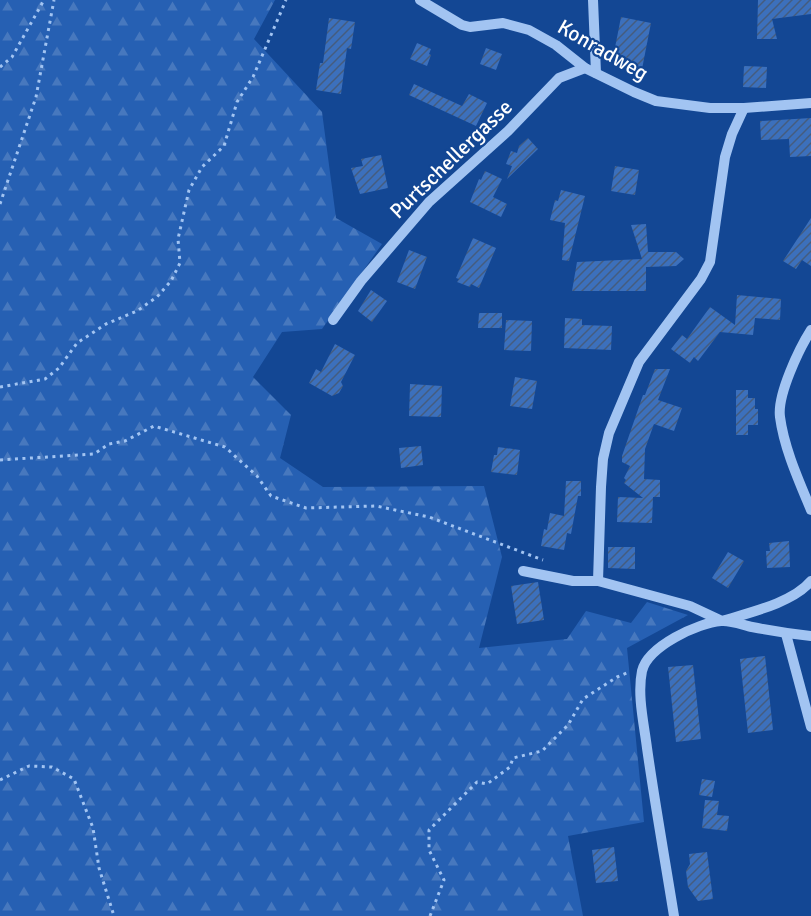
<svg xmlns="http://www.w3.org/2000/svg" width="811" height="916" font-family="Signika,sans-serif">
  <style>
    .forest { fill: url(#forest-firs) }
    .building { fill: url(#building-hatch) }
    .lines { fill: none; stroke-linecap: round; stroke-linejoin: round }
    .path { stroke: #a2c4f2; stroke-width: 3; stroke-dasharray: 3 4.5; stroke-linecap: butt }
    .minor { stroke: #a2c4f2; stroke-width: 10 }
    .labels { text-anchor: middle; stroke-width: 4.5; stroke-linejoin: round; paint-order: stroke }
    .street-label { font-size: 21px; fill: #fff; stroke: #134794 }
  </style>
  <defs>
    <pattern id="forest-firs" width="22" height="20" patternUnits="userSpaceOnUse" patternTransform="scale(1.5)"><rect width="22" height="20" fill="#2660b3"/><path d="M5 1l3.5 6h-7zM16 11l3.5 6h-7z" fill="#4778be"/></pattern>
    <pattern id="building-hatch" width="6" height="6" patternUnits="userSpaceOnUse" patternTransform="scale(1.5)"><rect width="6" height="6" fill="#3c70bc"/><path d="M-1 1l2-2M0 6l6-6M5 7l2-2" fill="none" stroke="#455c7e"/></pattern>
  </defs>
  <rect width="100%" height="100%" fill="#134794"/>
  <polygon class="forest" points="0,0 275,0 254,39 322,112 336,218 382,244 322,329 282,332 253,377 291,415 280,458 323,487 484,486 502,557 479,648 567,639 586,611 631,623 647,602 688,615 627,648 644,822 568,836 583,916 0,916"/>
  <g class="building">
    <polygon points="758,0 811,0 811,14 772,19 777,39 757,39"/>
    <polygon points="621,17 651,23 642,69 612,63"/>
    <polygon points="329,18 355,22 351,49 347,48 341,94 316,90 320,63 323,63"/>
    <polygon points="417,43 431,49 429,54 431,55 427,66 410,59"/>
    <polygon points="486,48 502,54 496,70 480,64"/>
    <polygon points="744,66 767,67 766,88 743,87"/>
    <polygon points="414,84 462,106 469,94 487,103 476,126 409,95"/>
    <polygon points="811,118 811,156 790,157 789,139 761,140 760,121"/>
    <polygon points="528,138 538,149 507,179 512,166 506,164 511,151 517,153 519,146"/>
    <polygon points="381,155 388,188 360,194 351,168 363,166 361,159"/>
    <polygon points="615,166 639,170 635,195 611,191"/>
    <polygon points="485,171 502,179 493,197 507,204 501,217 470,202 479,179 481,180"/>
    <polygon points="561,190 585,196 569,261 562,260 565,223 550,220 555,200 558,201"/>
    <polygon points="811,218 811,266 802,260 796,269 783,261"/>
    <polygon points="646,224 648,252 676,252 684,259 676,266 646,267 646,291 572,291 577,262 642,259 631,225"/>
    <polygon points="473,238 496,248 479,288 471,284 470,287 457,282 459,279 456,278"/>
    <polygon points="409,250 427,257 415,289 397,282"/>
    <polygon points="371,290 387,301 372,322 358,311"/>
    <polygon points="737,295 781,299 780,320 755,318 753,335 720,332 698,361 694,357 690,363 671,349 682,335 687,339 710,307 735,325"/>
    <polygon points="479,313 502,313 502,328 478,328"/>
    <polygon points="565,318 582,319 582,325 612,326 611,350 564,348"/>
    <polygon points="506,320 532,321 531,351 504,350"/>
    <polygon points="335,344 355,355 341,382 343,386 339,393 332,396 309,383 316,369 321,372"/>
    <polygon points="655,369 670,369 658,400 682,408 674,431 654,424 645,449 644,479 660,480 660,497 653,497 652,523 617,522 618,497 643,498 624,483 626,480 624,478 630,466 622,462 622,456 643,395 645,395"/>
    <polygon points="515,377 537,381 532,409 510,406"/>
    <polygon points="410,384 442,386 441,417 409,416"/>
    <polygon points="736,390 748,390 748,398 755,398 755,409 758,409 758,425 748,425 748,435 736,435"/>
    <polygon points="421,446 423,465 401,468 399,448"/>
    <polygon points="498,447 520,450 517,475 491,472 494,455 497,455"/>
    <polygon points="566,481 581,481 581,496 578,496 571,534 567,533 564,550 541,546 544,529 547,530 550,513 564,516"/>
    <polygon points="789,541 790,567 767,568 766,551 770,551 769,543"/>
    <polygon points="608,547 635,547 635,569 608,568"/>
    <polygon points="728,552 744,561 728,588 712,578"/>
    <polygon points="538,582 544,620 517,624 511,586"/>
    <polygon points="765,656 773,730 748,733 740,659"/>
    <polygon points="693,665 701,739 676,742 668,667"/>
    <polygon points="702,779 715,781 712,797 699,795"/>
    <polygon points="705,800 719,801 717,815 729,816 727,831 702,828"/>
    <polygon points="614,847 618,881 596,883 592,850"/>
    <polygon points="707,852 713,899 698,901 688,887 686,871 690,864 689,854"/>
  </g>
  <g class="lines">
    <g class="path">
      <polyline points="0,67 12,57 44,0"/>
      <polyline points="0,204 36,97 54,0"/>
      <polyline points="0,387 45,379 59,368 77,343 106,324 137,311 157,297 171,281 180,263 178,239 189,190 202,167 224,146 237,102 253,77 286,0"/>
      <polyline points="0,460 94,454 109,444 125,441 154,426 225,447 257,476 271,496 306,508 376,506 429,517 543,560"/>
      <polyline points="0,780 29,766 52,767 74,779 93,828 99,868 114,916"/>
      <polyline points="430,916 444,880 429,850 429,830 477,782 487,784 510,767 513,758 542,751 568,725 583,699 617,677 629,672"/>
    </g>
    <g class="minor">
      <polyline points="420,0 462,25 470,27 503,23 529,30 556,45 585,68 634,92 656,101 710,108 744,108 811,103"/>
      <polyline points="593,0 596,73"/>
      <polyline points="333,320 361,281 429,202 508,131 559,78 585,68"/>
      <path d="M811,330C799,349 777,395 780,417C784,448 799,481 811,510"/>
      <path d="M523,571L573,581H598L690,606L722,621C748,613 793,603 811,581"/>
      <polyline points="598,581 601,487 603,459 609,433 639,362 701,279 710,262 725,157 732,134 744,108"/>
      <polyline points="786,634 811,727"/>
      <path d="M674,916C665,860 655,804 647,748C644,724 637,695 642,671C648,646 698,623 721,621C730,620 743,625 752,627C772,631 791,634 811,636"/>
    </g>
  </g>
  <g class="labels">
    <g class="street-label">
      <text transform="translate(603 50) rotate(30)" y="7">Konradweg</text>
      <text transform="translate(451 159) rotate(-44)" y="7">Purtschellergasse</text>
    </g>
  </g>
</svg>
